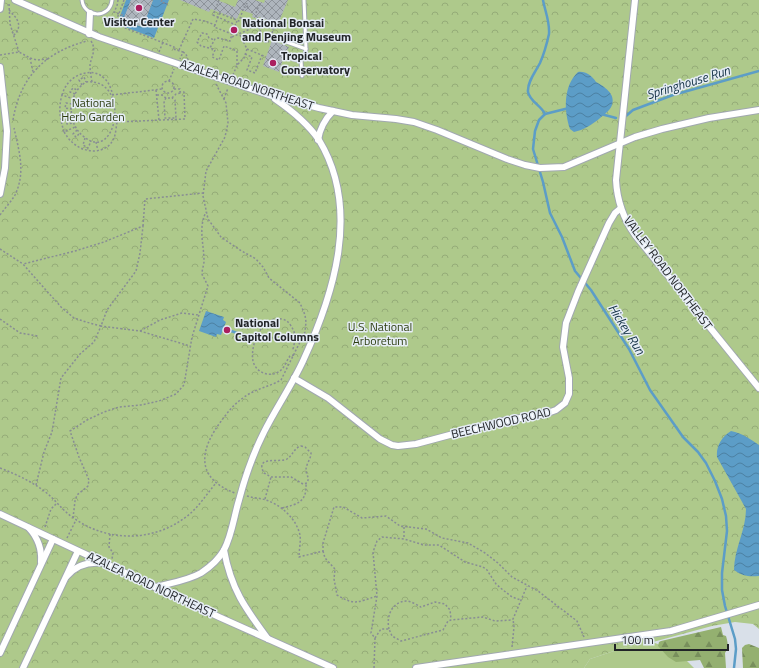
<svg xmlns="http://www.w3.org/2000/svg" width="759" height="668" font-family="'Titillium Web',sans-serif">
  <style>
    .green { fill: #aec98b }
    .forest { fill: url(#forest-firs) }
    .park { fill: url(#park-crowns) }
    .water { fill: url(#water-waves) }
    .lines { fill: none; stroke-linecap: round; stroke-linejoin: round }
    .stream { stroke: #5c9dc7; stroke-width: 2.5 }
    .building { fill: url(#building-cross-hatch) }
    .lane-casing { stroke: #a1a8b0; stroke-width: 5 }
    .street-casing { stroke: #a1a8b0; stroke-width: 8 }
    .path { stroke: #888d94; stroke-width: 1.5; stroke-dasharray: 2 2; stroke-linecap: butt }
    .lane { stroke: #fff; stroke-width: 3 }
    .street { stroke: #fff; stroke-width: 6 }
    .poi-dot { fill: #ab1f5f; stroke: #e6edf6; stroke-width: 1.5 }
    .labels { text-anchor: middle; stroke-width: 3; stroke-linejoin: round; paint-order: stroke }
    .poi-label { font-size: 12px; font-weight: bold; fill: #212427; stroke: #e6edf6; text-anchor: start }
    .street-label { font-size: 12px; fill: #212427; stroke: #e6edf6 }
    .park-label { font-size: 12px; fill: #2d3e10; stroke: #e6edf6 }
    .water-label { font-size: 13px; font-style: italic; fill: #143245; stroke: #e6edf6 }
  </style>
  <defs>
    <pattern id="forest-firs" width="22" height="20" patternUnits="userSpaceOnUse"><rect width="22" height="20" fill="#94b070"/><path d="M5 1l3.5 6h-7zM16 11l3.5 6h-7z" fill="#788f5c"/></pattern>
    <pattern id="park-crowns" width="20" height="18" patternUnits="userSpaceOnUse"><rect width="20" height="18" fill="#aec98b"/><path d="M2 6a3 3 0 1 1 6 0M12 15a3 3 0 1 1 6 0" fill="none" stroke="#95ac78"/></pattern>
    <pattern id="water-waves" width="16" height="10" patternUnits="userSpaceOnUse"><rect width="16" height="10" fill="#5c9dc7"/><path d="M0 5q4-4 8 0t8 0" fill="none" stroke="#4c80a2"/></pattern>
    <pattern id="building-cross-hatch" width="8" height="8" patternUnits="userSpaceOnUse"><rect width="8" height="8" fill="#aeb5bd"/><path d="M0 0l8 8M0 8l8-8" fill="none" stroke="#8d939a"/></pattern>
  </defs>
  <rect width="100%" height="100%" fill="#d9e0e9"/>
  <polygon class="green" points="653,642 680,654 694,668 584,668 590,659 623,648"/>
  <g class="forest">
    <path d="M721,627L723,635L726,636C728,643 729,648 725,653L726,668H704L700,660L676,662L668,657L658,646L659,642L661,641Z"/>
    <polygon points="749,644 759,648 759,668 743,668 742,648 745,645"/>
  </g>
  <polygon class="park" points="0,0 759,0 759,629 753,624 735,622 712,626 653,642 623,648 590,659 584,668 0,668"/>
  <g class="water">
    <polygon points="126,0 131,0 124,20 142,27 153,0 169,0 154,38 117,24"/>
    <path d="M578,72C586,71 592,76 596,82C604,86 616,94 612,105C610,111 603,115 599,119C591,125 584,130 574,132L570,129C564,111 563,86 578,72Z"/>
    <polygon points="206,311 224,317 223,320 226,322 221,335 217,334 216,337 199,331"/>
    <path d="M731,431C742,433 750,439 759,445V576C749,577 742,576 734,570C734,549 746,530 746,509L717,457C716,447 721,437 731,431Z"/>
  </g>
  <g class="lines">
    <g class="stream">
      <path d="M543,0C545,11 550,22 549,34C547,43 544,54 540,63C536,71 527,82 528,92C530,102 541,105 545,114L539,120L535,131L533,149L543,182L550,213L562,237L575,271L591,290L629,349L650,390L683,437L698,452L706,463L715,481L722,499L726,516L727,531L722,573V590L725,606L735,639L736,649L734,668"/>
      <polyline points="545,114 569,108"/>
      <polyline points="601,114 616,118"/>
      <polyline points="626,116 633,110 673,95 759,71"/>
      <polyline points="223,328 245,336"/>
    </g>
  </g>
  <g class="building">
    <polygon points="131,0 153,0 143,27 123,20"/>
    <polygon points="180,0 217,0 235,7 238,0 255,0 264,3 265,0 288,0 278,24 259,17 258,19 252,17 253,14 241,10 237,19 211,9 209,12"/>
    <polygon points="272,40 289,47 284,56 279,72 263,66"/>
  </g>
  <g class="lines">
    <defs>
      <g id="lane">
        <path d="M82,0C84,18 110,19 112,0"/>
        <polyline points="273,37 306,49"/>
        <polyline points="287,57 296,60 301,60"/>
        <polyline points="302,76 301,60 305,55 306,49 304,0"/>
      </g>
      <g id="street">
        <polyline points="15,0 99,37 269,95 319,108 352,115 396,119 414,122 437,130 507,159 525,165 540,168 564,167 635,137 662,129 709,118 759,110"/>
        <path d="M635,0L616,180C617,201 623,218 635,235L759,388"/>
        <polyline points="0,9 1,0"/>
        <polyline points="89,34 90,13"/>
        <polyline points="0,67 7,131 5,168 0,194"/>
        <path d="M318,140C320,128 324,120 333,111"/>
        <polyline points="294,378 328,398 380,439 392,445 398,446 416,444 502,421 545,414 556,410 565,403 569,394 569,378 563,347 566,323 578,292 609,223 615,213 621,208"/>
        <polyline points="0,514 219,617 333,668"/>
        <path d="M29,528C38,538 42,549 41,562"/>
        <path d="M224,550C231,589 245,608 268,639"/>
        <path d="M67,576C76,566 87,562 100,563"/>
        <path d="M155,587C170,583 187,581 201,573C210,567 219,559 224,550C232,535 234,516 239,500C245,477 253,454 264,432C276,408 292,385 303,361C334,294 361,209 319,140C308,124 291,110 275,99"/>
        <polyline points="0,653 53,539"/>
        <polyline points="23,668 78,551"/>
        <polyline points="416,668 671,631 759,605"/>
      </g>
    </defs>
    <use href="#lane" class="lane-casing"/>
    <use href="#street" class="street-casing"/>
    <g class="path">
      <polyline points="118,0 117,6 114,12 125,16"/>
      <polyline points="124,0 115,24 174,47 173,49 183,52 180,59"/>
      <polyline points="162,0 161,2 168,4"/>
      <polyline points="219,0 213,15 236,25"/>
      <polyline points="9,4 10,24 19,52"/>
      <path d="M9,10C17,18 24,26 13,36"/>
      <polyline points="219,13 234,19 234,18"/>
      <polyline points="256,13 259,5 263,6"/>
      <polyline points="241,18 253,22"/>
      <polyline points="234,19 239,21 244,7 247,8 248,4 244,3 243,6 244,7"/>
      <polyline points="215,25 214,27 232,34 230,41 218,38 215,39 210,48 215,50 212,57 219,60 224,46 237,51 237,65"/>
      <polyline points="251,25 261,29 258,38 262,41 268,43 269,40"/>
      <polyline points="261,28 263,26 274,29"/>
      <polyline points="272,33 276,23"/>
      <polyline points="232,34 237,21"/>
      <polyline points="232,37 250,29 254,18"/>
      <path d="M91,41C97,50 91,57 90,65C90,71 91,76 92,82"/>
      <polyline points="209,48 201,46 197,42 202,33 207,34 209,38 215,40"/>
      <polyline points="247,49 266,57"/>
      <polyline points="179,50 193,19 205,21 215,25 220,12"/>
      <polyline points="159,52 163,42"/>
      <polyline points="183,52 186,54 188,60"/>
      <polyline points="245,54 252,57 247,70 255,73 262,55"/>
      <polyline points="0,55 19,52 30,58 37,60 48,59"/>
      <polyline points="30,58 33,72"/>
      <polyline points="233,75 237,65 244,58 247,49 240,35"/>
      <circle cx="168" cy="87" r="6"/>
      <polyline points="169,81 174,69"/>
      <path d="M86,82C132,77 117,166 83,136C66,122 68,93 86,82Z"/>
      <path d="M216,84L226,103L228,123L225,137L206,171L203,196L208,219L221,237L240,250L256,259L263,267L269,278L300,303L305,315L306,322L305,332L281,380C269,387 254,389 243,398C234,404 228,412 222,420C199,450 195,478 235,493"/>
      <polyline points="82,85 79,80 84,77 86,82"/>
      <polyline points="156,90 159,120"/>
      <polyline points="75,94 70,92 73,88 77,90"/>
      <path d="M62,95C63,92 64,89 66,86C73,74 93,67 104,78C109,82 111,89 113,95"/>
      <polyline points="112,95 162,89"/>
      <polyline points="157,95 162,95 166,98 172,98 176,94 180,93 180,92"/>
      <polyline points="166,98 164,101 165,118 176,118 175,100 172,98"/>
      <path d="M74,99L62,95C58,109 60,118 64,132L75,127"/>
      <polyline points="224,99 228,88"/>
      <polyline points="72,109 65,108 66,103 72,104"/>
      <polyline points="72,116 66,117 67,124 73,123"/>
      <path d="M13,120C20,77 45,52 87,41"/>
      <polyline points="115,122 185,119 184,92 180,92 180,89 174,89"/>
      <polyline points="77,130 73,134 76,137 79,134"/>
      <path d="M64,132C67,136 69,140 72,142C84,154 107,155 114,138C116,133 116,127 117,123"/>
      <polyline points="85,138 83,145 88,148 91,141"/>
      <polyline points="96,142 98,151"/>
      <path d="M0,215C5,208 11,202 15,195C26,172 19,151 14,128"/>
      <polyline points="143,226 145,199 203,193"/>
      <polyline points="0,249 23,264 61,307 74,318 86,322 101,326 107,310 136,271 140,253 143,226 104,242 75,251 23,264"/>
      <polyline points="0,319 20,333 38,336"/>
      <polyline points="140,331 160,320 182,313 199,315"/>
      <polyline points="252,339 256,340"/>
      <path d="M294,355L290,356C287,360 285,366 282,369C273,379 256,374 253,361C250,345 261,316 282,319C286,320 289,322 291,326C293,329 295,333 295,337C295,341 294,345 293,349L294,351"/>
      <path d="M301,446L305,447L311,453C311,459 306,464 306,470C306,475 310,477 307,483L303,484L291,477H271L264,473C254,455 281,463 287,459C293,455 294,448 301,446Z"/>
      <path d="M0,468C18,475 33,482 48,494C57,502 64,512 75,519C108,542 153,542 186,517C198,508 206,495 216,483"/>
      <polyline points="36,485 44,452 52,432 61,378 80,354 94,342 101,326 140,331 190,346"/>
      <path d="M247,496C253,498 260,498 266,500C281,505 296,518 300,535C301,541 299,550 299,557L323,551V543L334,507H343L362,518L386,516L400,526L426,529L442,538L468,543L485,553L498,563L512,577L538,591L577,621L584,637"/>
      <polyline points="265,499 271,477"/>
      <path d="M282,508C297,504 307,503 306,483"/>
      <path d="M73,518L75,501L77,495L88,486L89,480L79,457L70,431L87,420L104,412L119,407L141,405L159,401L176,394L184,385L192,337L208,286L202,274C202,269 204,265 204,261C204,244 198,228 206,212"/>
      <polyline points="45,527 51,509 57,503"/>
      <polyline points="404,527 404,539"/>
      <polyline points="110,534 109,547 113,553 112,559"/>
      <polyline points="67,538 76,520"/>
      <path d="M323,551L325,558L335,569L334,579L337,595C355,606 358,602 377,596"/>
      <path d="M389,629C386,616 392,602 406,601C411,601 417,605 421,607L435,602L445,604L450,610L451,619"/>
      <polyline points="375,638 381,629 389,629 392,636 401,641 443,630 448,621 451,620 483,617 495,621 511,620 513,619 527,586"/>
      <polyline points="512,647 514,627 513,619"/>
      <polyline points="374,668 375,638 371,633 377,596 373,552 377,541 382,537 404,539 424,545 439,545 465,562 483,567 487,570 496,584 503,590 512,597 521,600"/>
    </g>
    <use href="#lane" class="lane"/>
    <use href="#street" class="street"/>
  </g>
  <g class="poi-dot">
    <circle cx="139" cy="8" r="4"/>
    <circle cx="234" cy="30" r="4"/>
    <circle cx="273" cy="63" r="4"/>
    <circle cx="227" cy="330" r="4"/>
  </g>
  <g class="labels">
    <g class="poi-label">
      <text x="139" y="26" text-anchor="middle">Visitor Center</text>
      <text x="242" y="27">National Bonsai<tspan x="242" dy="14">and Penjing Museum</tspan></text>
      <text x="281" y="60">Tropical<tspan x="281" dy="14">Conservatory</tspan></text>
      <text x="235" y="327">National<tspan x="235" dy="14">Capitol Columns</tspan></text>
    </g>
    <g class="street-label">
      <text transform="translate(247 85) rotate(18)" y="4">AZALEA ROAD NORTHEAST</text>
      <text transform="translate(668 273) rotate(53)" y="4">VALLEY ROAD NORTHEAST</text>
      <text transform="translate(501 423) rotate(-13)" y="4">BEECHWOOD ROAD</text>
      <text transform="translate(151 585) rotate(25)" y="4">AZALEA ROAD NORTHEAST</text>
    </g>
    <g class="park-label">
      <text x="93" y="107">National<tspan x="93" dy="14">Herb Garden</tspan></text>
      <text x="380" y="331">U.S. National<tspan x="380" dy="14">Arboretum</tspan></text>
    </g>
    <g class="water-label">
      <text transform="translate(688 82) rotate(-17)" y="5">Springhouse Run</text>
      <text transform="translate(627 329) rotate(58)" y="5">Hickey Run</text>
    </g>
  </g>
  <path d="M615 644v6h113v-6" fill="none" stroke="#212427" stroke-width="2"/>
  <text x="621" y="644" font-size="12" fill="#212427" stroke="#e6edf6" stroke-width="3" paint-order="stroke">100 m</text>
</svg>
